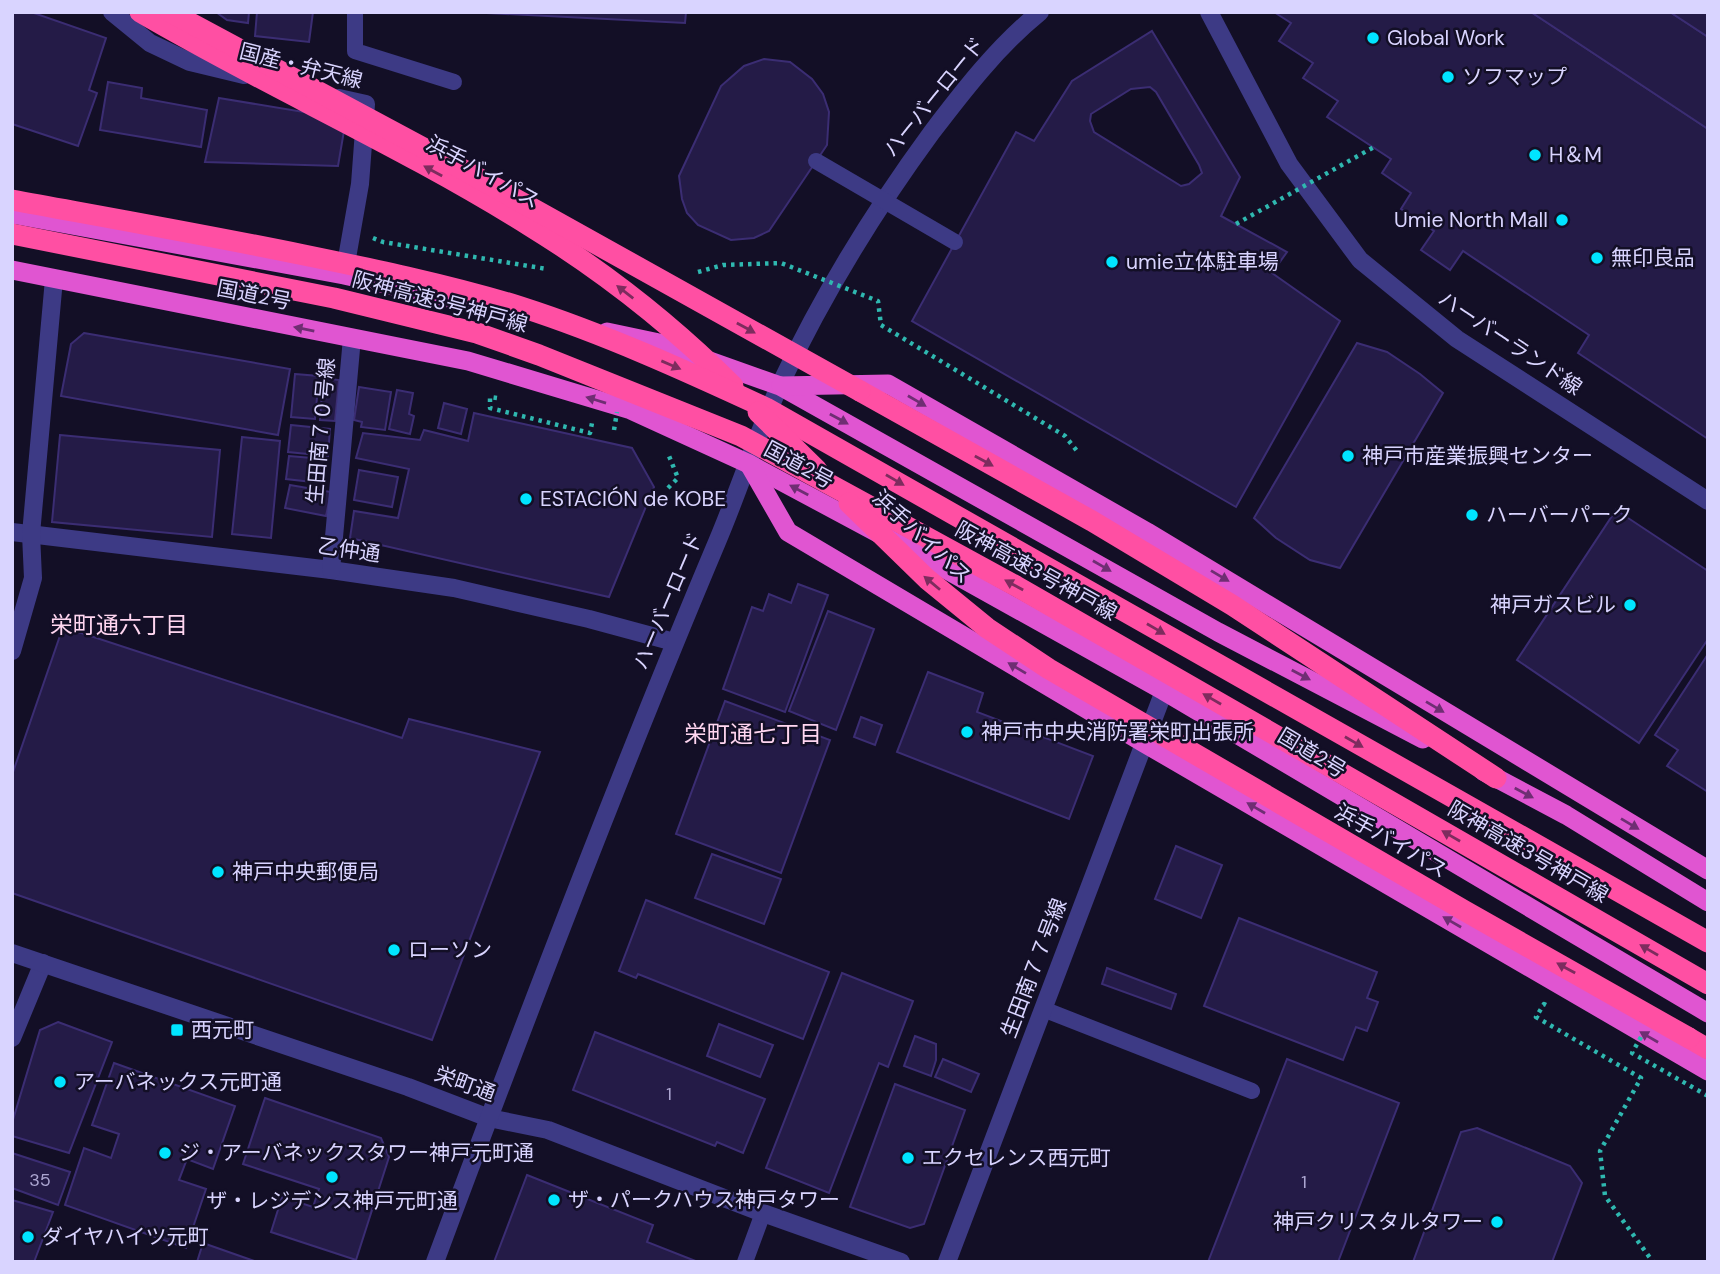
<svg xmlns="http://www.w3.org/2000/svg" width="1720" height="1274" font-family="'DM Sans','Noto Sans JP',sans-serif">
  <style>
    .building { fill: #241b47; stroke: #3b2d73; stroke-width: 2; fill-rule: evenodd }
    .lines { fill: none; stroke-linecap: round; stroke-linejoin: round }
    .path { stroke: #2fb8b0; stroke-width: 4.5; stroke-dasharray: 3.5 5; stroke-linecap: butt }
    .service { stroke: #3d3a85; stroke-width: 16 }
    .minor { stroke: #3d3a85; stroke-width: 18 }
    .tertiary { stroke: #3d3a85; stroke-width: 18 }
    .trunk { stroke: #e055d1; stroke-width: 19 }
    .motorway { stroke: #ff4fa3; stroke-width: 21 }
    .path-bridge { stroke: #2fb8b0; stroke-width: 4.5; stroke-dasharray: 3.5 5; stroke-linecap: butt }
    .service-bridge { stroke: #3d3a85; stroke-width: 16 }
    .motorway-bridge { stroke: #ff4fa3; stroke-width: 21 }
    .oneway { fill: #7d2c5e }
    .oneway2 { fill: #6f2e73 }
    .poi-dot { fill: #00e5ff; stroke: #130f26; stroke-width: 2.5 }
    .labels { text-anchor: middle; stroke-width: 5; stroke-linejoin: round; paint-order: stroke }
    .number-label { font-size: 18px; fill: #aca6d1 }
    .poi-label { font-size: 21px; fill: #d9d4ff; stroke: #130f26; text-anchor: start }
    .street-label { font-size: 21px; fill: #d9d4ff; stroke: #130f26 }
    .neighbourhood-label { font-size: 23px; fill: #ffd6f0; stroke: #130f26 }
  </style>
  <rect width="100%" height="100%" fill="#130f26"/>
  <g class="building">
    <polygon points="12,12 31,12 106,38 89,90 97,93 78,146 12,124"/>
    <polygon points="216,12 249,12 248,23 227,20"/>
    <polygon points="257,12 313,12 309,42 255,36"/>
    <polygon points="467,12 686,12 685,23"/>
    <polygon points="1274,12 1531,12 1708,129 1708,439 1578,353 1589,335 1463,251 1450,270 1421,250 1434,231 1401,209 1411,193 1382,173 1391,159 1327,117 1338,101 1303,78 1313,63 1279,41 1291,23"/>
    <polygon points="1531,12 1670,12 1708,37 1708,129"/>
    <polygon points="1670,12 1708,12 1708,37"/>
    <path d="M1152,31L1240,177L1221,216L1287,252L1272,273L1340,321L1236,507L912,321L1016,132L1034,141L1072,81ZM1150,87L1156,92L1199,165L1202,173L1189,184L1181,186L1094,132L1090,121L1091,114L1131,89Z"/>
    <polygon points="764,59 790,62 812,79 823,94 829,112 827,145 769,231 754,238 731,240 698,225 687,213 682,199 679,176 721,86 744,66"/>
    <polygon points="108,82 142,88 141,98 207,110 201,147 100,130"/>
    <polygon points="219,98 346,119 338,166 205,162"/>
    <polygon points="84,333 290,369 278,435 61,396 71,344"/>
    <polygon points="1357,343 1387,352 1420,374 1443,393 1340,568 1310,560 1276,538 1254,518"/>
    <polygon points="295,374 319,376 315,419 291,417"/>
    <polygon points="323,378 339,380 335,421 320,420"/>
    <polygon points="359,387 391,392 385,430 361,427 362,422 354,420"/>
    <polygon points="397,390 413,393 409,414 414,416 410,434 389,429"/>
    <polygon points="444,403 467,409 461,434 438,428"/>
    <polygon points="474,413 632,448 654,487 609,597 350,538 354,511 398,518 409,469 356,458 363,433 420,440 424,430 468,441"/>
    <polygon points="291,425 330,429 328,456 288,452"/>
    <polygon points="60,435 220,450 212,537 52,522"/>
    <polygon points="242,437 280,441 271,538 232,534"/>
    <polygon points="289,456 323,459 321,483 286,479"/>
    <polygon points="359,470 398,477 392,507 354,500"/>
    <polygon points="290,485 331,492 326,516 285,508"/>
    <polygon points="1616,510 1708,571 1708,639 1639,743 1517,660"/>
    <polygon points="798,584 828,595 785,712 723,689 752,607 763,611 769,594 791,603"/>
    <polygon points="828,611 874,629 836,730 789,711"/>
    <polygon points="63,627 402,738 409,719 540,752 432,1040 12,893 12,775"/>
    <polygon points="1708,654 1708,792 1667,766 1678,750 1655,735"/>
    <polygon points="928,672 983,693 977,712 1093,756 1069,819 897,752"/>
    <polygon points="725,701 830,740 781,873 676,834"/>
    <polygon points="861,717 882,725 875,745 854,737"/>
    <polygon points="1176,846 1222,865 1201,918 1155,899"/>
    <polygon points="712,854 781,879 764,924 695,898"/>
    <polygon points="646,900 829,972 803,1039 638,974 636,978 619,971"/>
    <polygon points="1239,918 1377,972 1367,998 1378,1002 1367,1031 1356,1027 1343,1060 1204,1006"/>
    <polygon points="1107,968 1176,994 1171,1009 1102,984"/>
    <polygon points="842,973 913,1001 888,1067 879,1063 829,1193 766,1168"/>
    <polygon points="58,1022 112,1042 69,1153 12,1136 12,1123 40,1030"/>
    <polygon points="719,1024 773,1045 760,1077 707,1056"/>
    <polygon points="595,1032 765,1099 743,1153 717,1142 715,1146 573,1090"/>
    <polygon points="915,1036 936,1044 936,1060 931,1076 904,1066"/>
    <polygon points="943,1059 979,1074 971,1092 935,1077"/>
    <polygon points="1287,1059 1399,1103 1338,1262 1208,1262"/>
    <polygon points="114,1063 235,1106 213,1169 187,1159 179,1180 206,1189 186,1248 65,1205 84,1148 111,1158 119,1134 92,1125"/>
    <polygon points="895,1084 965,1110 924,1224 910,1228 850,1207"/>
    <polygon points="265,1098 381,1138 389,1157 356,1260 271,1232 282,1197 313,1207 319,1189 243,1164"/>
    <polygon points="1477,1128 1570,1166 1582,1183 1552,1262 1413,1262 1461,1132"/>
    <polygon points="12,1153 70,1172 58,1205 12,1188"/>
    <polygon points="527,1175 653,1225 647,1242 698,1262 494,1262"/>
    <polygon points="12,1200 53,1212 34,1262 12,1261"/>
    <polygon points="203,1243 257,1262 197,1262"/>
  </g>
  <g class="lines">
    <g class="path">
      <polyline points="373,238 383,242 547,269"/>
      <polyline points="881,325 1065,436 1077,451"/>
      <polyline points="497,398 490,397 490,408 590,433 592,423"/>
      <polyline points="668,488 678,478 669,456"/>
      <polyline points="1546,1005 1544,1004 1536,1017 1641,1078 1600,1151 1605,1196 1653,1262"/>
    </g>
    <g class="service">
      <polyline points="355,12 355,51 454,82"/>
      <polyline points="1043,1009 1252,1091"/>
      <polyline points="745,1262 763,1213"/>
    </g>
    <g class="minor">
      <polyline points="112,12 150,43 190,62 244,75"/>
      <polyline points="339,98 366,104 360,184 344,275"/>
      <polyline points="12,532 331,570 454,588 589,619 674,642"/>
      <polyline points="331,570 352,338"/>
      <polyline points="12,651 33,578 31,534 54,279"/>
      <polyline points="12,1038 43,963"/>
    </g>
    <g class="tertiary">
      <polyline points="1209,12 1289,164 1360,260 1457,339 1708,501"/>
      <polyline points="12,953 408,1087 489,1118 548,1130 763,1213 901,1262"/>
      <path d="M435,1262C525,1020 617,779 717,542C739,490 756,436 780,385C822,296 874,211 932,132C964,90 998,46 1040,12"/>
      <polyline points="947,1262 1164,691"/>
    </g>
    <g class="trunk">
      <polyline points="12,214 344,275 475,304"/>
      <polyline points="12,270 468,361 631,410 749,464 949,571 1164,691 1708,1013"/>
      <polyline points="607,332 659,343 780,386 1218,632 1423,739"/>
      <polyline points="781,386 888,384 1147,532 1708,870"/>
      <polyline points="749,464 788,532 1144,743 1708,1071"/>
      <polyline points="1483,771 1566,815 1708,902"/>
    </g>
    <g class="motorway">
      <polyline points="860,391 1092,521 1232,605 1496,778"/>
      <polyline points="1689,1038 1708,1049"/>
    </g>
    <g class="path-bridge">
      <polyline points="1236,224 1374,147"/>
      <polyline points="698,272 723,265 781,263 878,301 881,325"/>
      <polyline points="614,430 617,412"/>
      <polyline points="1641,1037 1632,1053 1708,1096"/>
    </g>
    <polyline class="service-bridge" points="816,161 955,242"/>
    <g class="motorway-bridge">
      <path d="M140,12C268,87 404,147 530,226C603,271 672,325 733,386"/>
      <polyline points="170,12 444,159 860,391"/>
      <path d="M12,200C110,218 207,235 304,255C377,270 450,285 521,307C605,334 686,371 766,408L1708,942"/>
      <polyline points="12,234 334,298 477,333 539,355 741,436 1016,586 1708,984"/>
      <polyline points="758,412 817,470"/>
      <polyline points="849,503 927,579 987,628 1049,669 1465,911 1689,1038"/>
    </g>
  </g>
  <defs><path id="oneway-solid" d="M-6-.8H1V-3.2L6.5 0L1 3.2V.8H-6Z" transform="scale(1.75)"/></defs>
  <g class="oneway">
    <use href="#oneway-solid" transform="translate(433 171) rotate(-151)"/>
    <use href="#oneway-solid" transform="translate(625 292) rotate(-142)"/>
    <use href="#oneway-solid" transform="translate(746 328) rotate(29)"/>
    <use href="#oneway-solid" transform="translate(671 365) rotate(23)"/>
    <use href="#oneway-solid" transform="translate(984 461) rotate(29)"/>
    <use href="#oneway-solid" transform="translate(895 480) rotate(30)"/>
    <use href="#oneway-solid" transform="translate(932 583) rotate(-140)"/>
    <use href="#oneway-solid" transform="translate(1014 585) rotate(-151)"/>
    <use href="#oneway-solid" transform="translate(1156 629) rotate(30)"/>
    <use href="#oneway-solid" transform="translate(1212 699) rotate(-150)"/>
    <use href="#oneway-solid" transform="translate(1354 742) rotate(30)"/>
    <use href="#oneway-solid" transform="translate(1451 836) rotate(-150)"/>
    <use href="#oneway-solid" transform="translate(1649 950) rotate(-150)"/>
    <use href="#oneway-solid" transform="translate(1566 968) rotate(-151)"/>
  </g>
  <g class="oneway2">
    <use href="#oneway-solid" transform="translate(304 329) rotate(-169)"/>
    <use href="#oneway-solid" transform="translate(596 400) rotate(-163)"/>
    <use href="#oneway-solid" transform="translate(917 401) rotate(30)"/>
    <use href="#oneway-solid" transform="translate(839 419) rotate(29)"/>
    <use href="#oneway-solid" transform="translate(799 490) rotate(-152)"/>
    <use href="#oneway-solid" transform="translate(1102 566) rotate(30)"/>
    <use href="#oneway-solid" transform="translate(1220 576) rotate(31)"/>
    <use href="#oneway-solid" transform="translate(1017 668) rotate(-149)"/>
    <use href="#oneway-solid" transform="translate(1301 675) rotate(28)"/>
    <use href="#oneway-solid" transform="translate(1435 707) rotate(31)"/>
    <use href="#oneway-solid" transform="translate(1524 793) rotate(28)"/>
    <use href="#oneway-solid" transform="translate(1256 808) rotate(-150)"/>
    <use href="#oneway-solid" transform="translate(1630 824) rotate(31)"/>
    <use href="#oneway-solid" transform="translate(1452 922) rotate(-150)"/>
    <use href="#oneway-solid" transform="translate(1649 1037) rotate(-150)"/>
  </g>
  <g class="poi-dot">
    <circle cx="1373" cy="38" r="7"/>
    <circle cx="1448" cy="77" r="7"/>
    <circle cx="1535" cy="155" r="7"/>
    <circle cx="1562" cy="220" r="7"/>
    <circle cx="1597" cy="258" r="7"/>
    <circle cx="1112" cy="262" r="7"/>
    <circle cx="1348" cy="456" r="7"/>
    <circle cx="526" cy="499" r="7"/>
    <circle cx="1472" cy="515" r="7"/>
    <circle cx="1630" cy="605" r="7"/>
    <circle cx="967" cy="732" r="7"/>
    <circle cx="218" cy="872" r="7"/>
    <circle cx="394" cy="950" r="7"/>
    <rect x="170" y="1023" width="14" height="14" rx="3.5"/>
    <circle cx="60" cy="1082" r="7"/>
    <circle cx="165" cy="1153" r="7"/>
    <circle cx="908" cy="1158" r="7"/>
    <circle cx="332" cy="1177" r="7"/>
    <circle cx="554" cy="1200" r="7"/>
    <circle cx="1497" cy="1222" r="7"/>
    <circle cx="28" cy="1237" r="7"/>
  </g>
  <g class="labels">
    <g class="number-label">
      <text x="669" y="1100">1</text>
      <text x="40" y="1186">35</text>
      <text x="1304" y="1188">1</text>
    </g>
    <g class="poi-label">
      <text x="1387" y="45">Global Work</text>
      <text x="1462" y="84">ソフマップ</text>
      <text x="1549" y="162">H＆M</text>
      <text x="1548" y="227" text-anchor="end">Umie North Mall</text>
      <text x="1611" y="265">無印良品</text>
      <text x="1126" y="269">umie立体駐車場</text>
      <text x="1362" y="463">神戸市産業振興センター</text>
      <text x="540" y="506">ESTACIÓN de KOBE</text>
      <text x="1486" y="522">ハーバーパーク</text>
      <text x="1616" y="612" text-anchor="end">神戸ガスビル</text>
      <text x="981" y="739">神戸市中央消防署栄町出張所</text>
      <text x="232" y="879">神戸中央郵便局</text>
      <text x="408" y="957">ローソン</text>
      <text x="191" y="1037">西元町</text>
      <text x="74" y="1089">アーバネックス元町通</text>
      <text x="179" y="1160">ジ・アーバネックスタワー神戸元町通</text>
      <text x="922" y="1165">エクセレンス西元町</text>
      <text x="568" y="1207">ザ・パークハウス神戸タワー</text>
      <text x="332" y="1208" text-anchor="middle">ザ・レジデンス神戸元町通</text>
      <text x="1483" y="1229" text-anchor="end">神戸クリスタルタワー</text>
      <text x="42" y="1244">ダイヤハイツ元町</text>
    </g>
    <g class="street-label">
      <text transform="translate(301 66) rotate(14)" y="7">国産・弁天線</text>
      <text transform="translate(934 97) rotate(-51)" y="7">ハーバーロード</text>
      <text transform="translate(483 172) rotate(29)" y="7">浜手バイパス</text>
      <text transform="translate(254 295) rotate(11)" y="7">国道2号</text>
      <text transform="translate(440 302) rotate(15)" y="7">阪神高速3号神戸線</text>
      <text transform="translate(1510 343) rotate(34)" y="7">ハーバーランド線</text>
      <text transform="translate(321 431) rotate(-85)" y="7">生田南７０号線</text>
      <text transform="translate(799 465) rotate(28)" y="7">国道2号</text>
      <text transform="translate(922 537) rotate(43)" y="7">浜手バイパス</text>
      <text transform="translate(349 550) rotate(8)" y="7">乙仲通</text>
      <text transform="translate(1036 571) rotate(29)" y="7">阪神高速3号神戸線</text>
      <text transform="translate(668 601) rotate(-67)" y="7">ハーバーロード</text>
      <text transform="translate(1312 753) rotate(31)" y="7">国道2号</text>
      <text transform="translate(1391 841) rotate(30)" y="7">浜手バイパス</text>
      <text transform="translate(1528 852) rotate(30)" y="7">阪神高速3号神戸線</text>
      <text transform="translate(1034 968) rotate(-69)" y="7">生田南７７号線</text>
      <text transform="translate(465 1084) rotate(20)" y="7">栄町通</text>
    </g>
    <g class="neighbourhood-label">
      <text x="119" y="633">栄町通六丁目</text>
      <text x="753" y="742">栄町通七丁目</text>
    </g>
  </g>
  <rect width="1720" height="1274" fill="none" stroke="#d9d4ff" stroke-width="28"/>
</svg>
